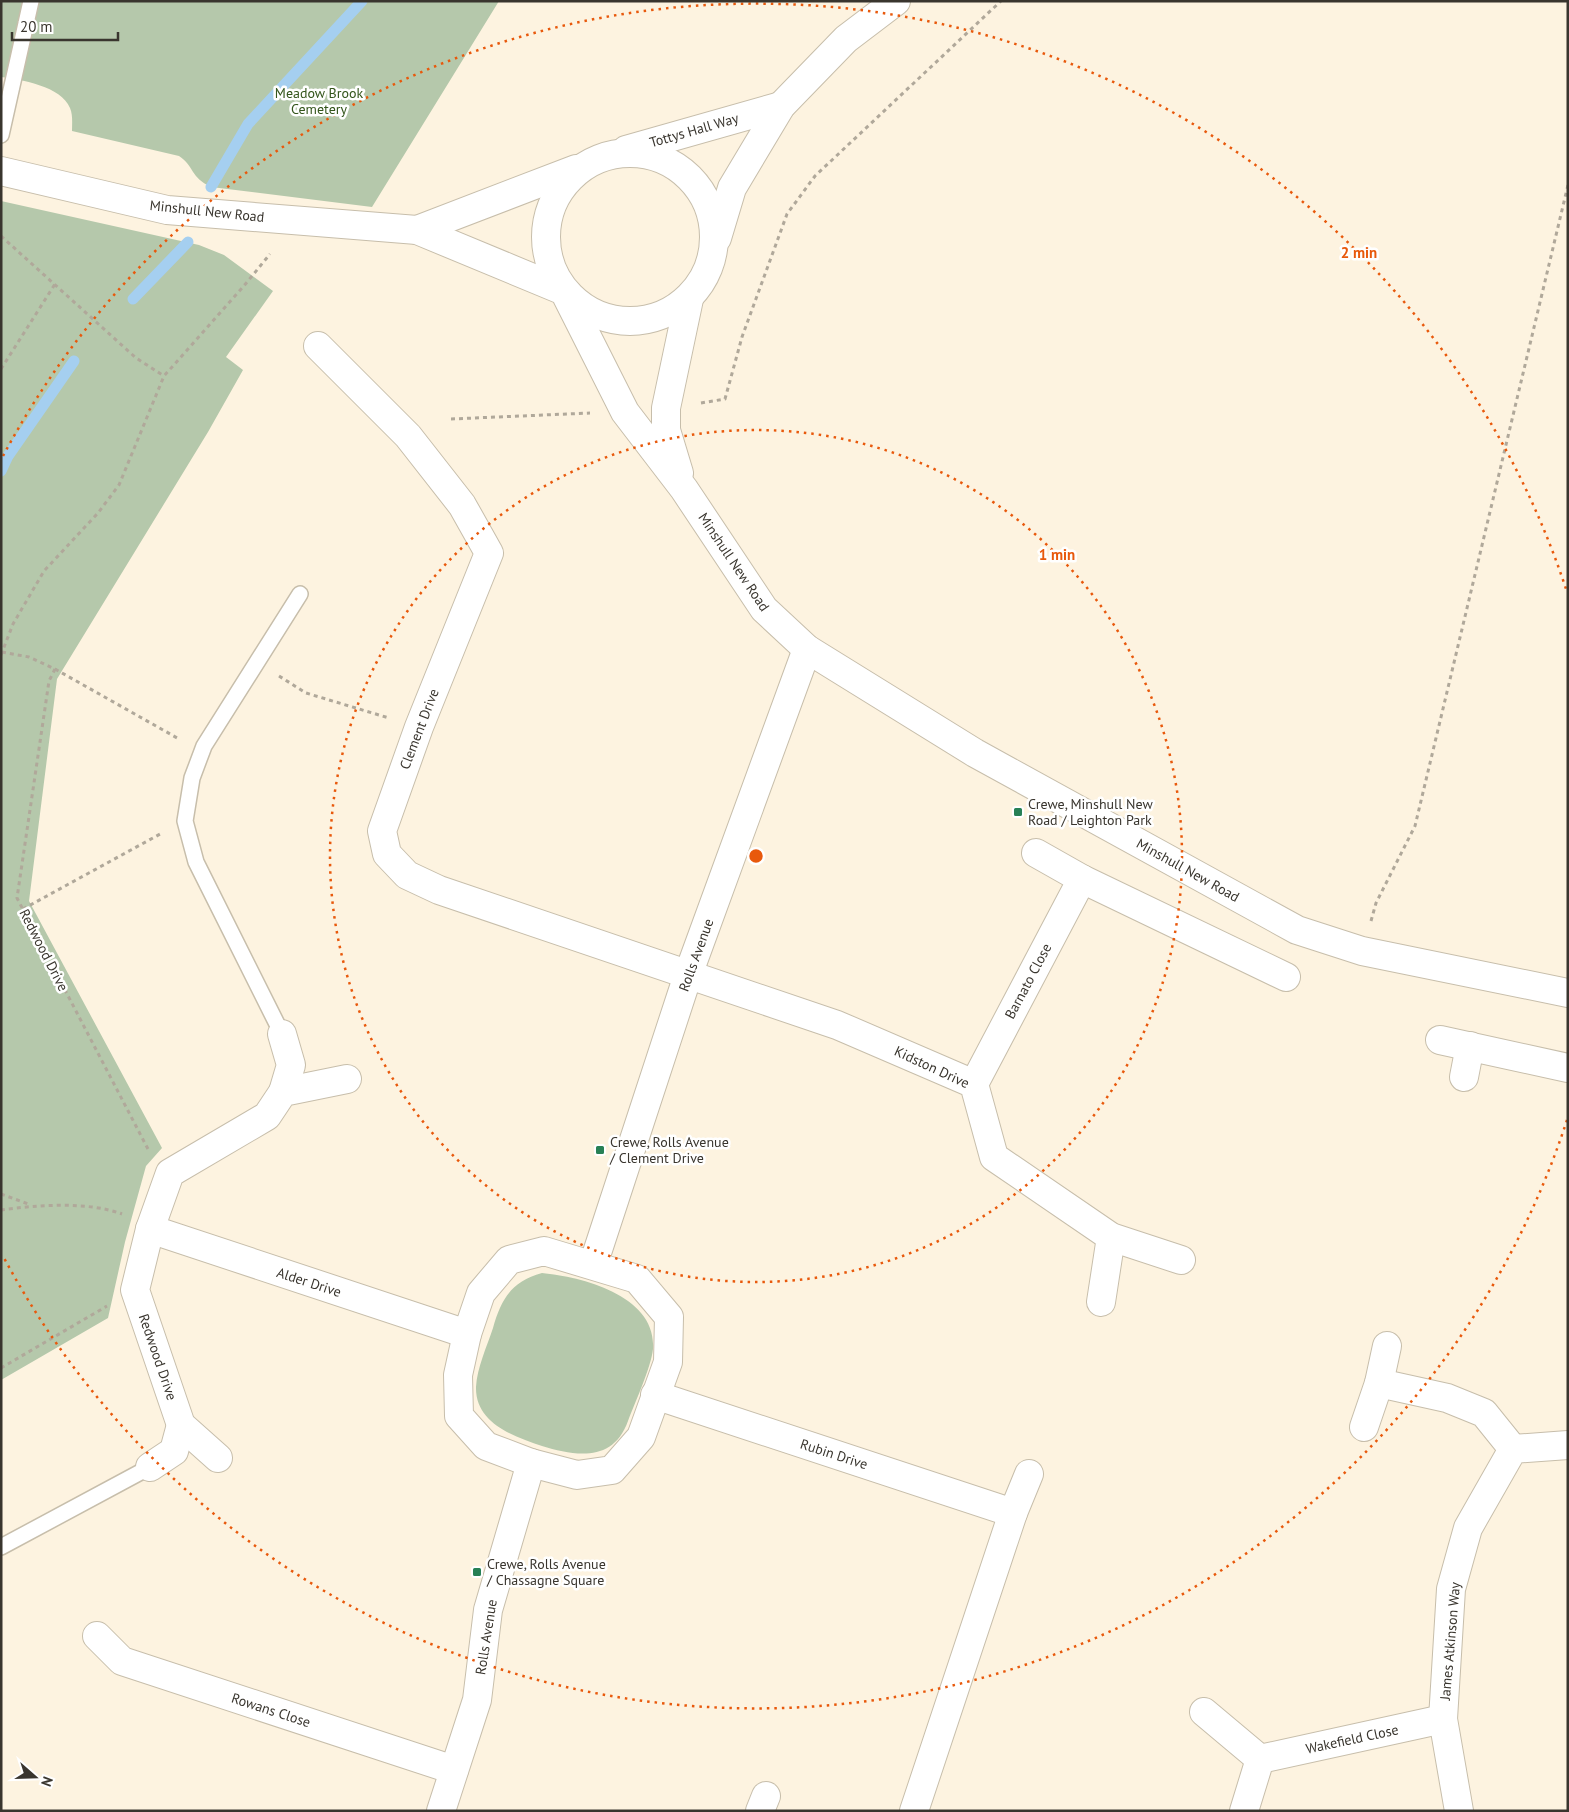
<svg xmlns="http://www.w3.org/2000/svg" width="1569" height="1812" font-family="'PT Sans',sans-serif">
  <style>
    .green { fill: #b5c8ab }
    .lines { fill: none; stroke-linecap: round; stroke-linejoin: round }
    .stream { stroke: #a5cff0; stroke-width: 11 }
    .service-casing { stroke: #c7beab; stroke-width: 18 }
    .minor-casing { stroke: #c7beab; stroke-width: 30 }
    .tertiary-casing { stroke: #c7beab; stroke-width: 30 }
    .path { stroke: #b0a89a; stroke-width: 3; stroke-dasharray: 4 4; stroke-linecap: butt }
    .service { stroke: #fff; stroke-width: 15 }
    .minor { stroke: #fff; stroke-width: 28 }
    .tertiary { stroke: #fff; stroke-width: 28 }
    .ring { fill: none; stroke: #e8590c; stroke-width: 2.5; stroke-dasharray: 2.5 5 }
    .poi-dot { fill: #278055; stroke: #fff; stroke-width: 2 }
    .labels { text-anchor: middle; stroke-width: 5; stroke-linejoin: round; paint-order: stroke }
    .park-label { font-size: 14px; fill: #33551b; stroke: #fff }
    .street-label { font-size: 14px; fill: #39352e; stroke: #fff }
    .poi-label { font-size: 14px; fill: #39352e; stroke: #fff; text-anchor: start }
    .centre { fill: #e8590c; stroke: #fff; stroke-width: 2.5 }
    .ring-label { font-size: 15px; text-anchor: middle; font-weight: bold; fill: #e8590c; stroke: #fff; stroke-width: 5; stroke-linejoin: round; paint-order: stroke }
  </style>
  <rect width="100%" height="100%" fill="#fdf3e0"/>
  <g class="green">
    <path d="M1,1H499L372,207L211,187C190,177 195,167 179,156L72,131C72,124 73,115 70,108C61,86 22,80 1,77Z"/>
    <polygon points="1,201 199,245 224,255 273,291 226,357 243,370 208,432 57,679 29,901 162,1148 146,1166 125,1242 108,1318 1,1380"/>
    <path d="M542,1273C583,1277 657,1296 653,1349C651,1368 635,1402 628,1421C613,1463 575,1456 542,1446C514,1437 475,1423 476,1387C477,1368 487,1346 493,1328C501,1299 512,1281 542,1273Z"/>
  </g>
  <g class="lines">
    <g class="stream">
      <polyline points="211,187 248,124 362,1"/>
      <polyline points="133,299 188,242"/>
      <polyline points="1,471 8,456 74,361"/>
    </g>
    <defs>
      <g id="service">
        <polyline points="1,135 31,1"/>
        <polyline points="282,1034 196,862 185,821 192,778 204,746 300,594"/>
        <polyline points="1,1547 150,1467"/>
      </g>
      <g id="minor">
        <polyline points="318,346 408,436 462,505 489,553 419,727 382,831 387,854 407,875 439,890 837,1025 974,1084 994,1157 1111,1237 1181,1260"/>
        <polyline points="1036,853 1082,879 1286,977"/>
        <polyline points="282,1034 291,1065 283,1092"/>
        <polyline points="1440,1040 1568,1068"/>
        <polyline points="1464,1077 1470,1046"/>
        <polyline points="974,1084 1082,879"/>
        <polyline points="150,1229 467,1334"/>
        <polygon points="544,1251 637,1279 669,1317 668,1362 641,1437 612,1470 577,1475 531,1463 486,1446 459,1416 458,1375 467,1334 481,1293 509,1260"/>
        <polyline points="593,1265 688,975 807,649"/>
        <polyline points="1101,1302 1111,1237"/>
        <polyline points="1379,1383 1447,1398 1484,1413 1513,1449"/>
        <polyline points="655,1395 1013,1513"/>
        <polyline points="1364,1427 1379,1383 1387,1346"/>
        <polyline points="218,1458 181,1425 135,1290 150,1229 170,1173 267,1116 283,1092 347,1079"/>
        <polyline points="150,1467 174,1451 181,1425"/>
        <polyline points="97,1636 122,1661 454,1770"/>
        <polyline points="1204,1712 1260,1759"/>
        <polyline points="441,1811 477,1700 488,1610 531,1463"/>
        <polyline points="760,1811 766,1796"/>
        <polyline points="914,1811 1013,1513 1029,1474"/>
        <polyline points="1244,1811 1260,1759 1443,1719"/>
        <polyline points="1459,1811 1443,1719 1451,1589 1468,1528 1513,1449 1568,1445"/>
      </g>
      <g id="tertiary">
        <polyline points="626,150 781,106"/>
        <circle cx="630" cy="237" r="84"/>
        <polyline points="1,171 167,210 417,230 564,291 625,412 684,489 764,609 807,649 975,753 1297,930 1362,951 1568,993"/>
        <polyline points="417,230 576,169"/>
        <polyline points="717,238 732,188 781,106 846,39 896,1"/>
        <polyline points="679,473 666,430 666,408 689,299"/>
      </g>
    </defs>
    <use href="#service" class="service-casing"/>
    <use href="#minor" class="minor-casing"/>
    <use href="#tertiary" class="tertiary-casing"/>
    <g class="path">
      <polyline points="1,236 136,358 164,376"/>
      <polyline points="1,369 55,284"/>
      <polyline points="701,403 725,399 742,337 787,214 815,176 1001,1"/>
      <polyline points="451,419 590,413"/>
      <polyline points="2,652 29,657 55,669 49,681 17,898 149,1151"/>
      <polyline points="1,655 13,624 44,571 98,513 119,485 164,376 243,287 270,254"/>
      <polyline points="55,669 179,739"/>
      <polyline points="279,676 306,693 389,718"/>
      <polyline points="23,909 162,833"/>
      <polyline points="1371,921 1376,903 1415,826 1568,185"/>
      <polyline points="1,1194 31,1205"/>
      <path d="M1,1210C37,1205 87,1201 122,1214"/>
      <polyline points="1,1368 107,1306"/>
    </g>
    <use href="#service" class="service"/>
    <use href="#minor" class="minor"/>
    <use href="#tertiary" class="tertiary"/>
  </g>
  <g class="ring">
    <circle cx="756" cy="856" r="426"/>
    <path d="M1567 1120A853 853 0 0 1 3 1256M3 456A853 853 0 0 1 1567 592"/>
  </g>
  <g class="poi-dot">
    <rect x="1013" y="807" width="10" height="10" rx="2.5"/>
    <rect x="595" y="1145" width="10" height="10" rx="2.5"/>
    <rect x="472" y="1567" width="10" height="10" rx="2.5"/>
  </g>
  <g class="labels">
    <g class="park-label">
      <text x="319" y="98">Meadow Brook<tspan x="319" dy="16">Cemetery</tspan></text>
    </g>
    <g class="street-label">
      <text transform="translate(694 130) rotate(-16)" y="5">Tottys Hall Way</text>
      <text transform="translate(207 211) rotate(6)" y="5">Minshull New Road</text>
      <text transform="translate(734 562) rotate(56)" y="5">Minshull New Road</text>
      <text transform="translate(419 729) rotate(-69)" y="5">Clement Drive</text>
      <text transform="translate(1188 870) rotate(29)" y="5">Minshull New Road</text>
      <text transform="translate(44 950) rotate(63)" y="5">Redwood Drive</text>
      <text transform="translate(696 955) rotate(-70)" y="5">Rolls Avenue</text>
      <text transform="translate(1028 981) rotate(-62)" y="5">Barnato Close</text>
      <text transform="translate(932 1067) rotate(25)" y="5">Kidston Drive</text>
      <text transform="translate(309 1282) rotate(18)" y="5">Alder Drive</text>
      <text transform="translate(158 1357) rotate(71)" y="5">Redwood Drive</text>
      <text transform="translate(834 1454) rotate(18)" y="5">Rubin Drive</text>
      <text transform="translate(486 1637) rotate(-81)" y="5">Rolls Avenue</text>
      <text transform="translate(1450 1641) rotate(-85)" y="5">James Atkinson Way</text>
      <text transform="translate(271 1710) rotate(18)" y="5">Rowans Close</text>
      <text transform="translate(1352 1739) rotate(-12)" y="5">Wakefield Close</text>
    </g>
    <g class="poi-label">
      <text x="1028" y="809">Crewe, Minshull New<tspan x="1028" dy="16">Road / Leighton Park</tspan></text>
      <text x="610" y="1147">Crewe, Rolls Avenue<tspan x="610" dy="16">/ Clement Drive</tspan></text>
      <text x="487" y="1569">Crewe, Rolls Avenue<tspan x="487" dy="16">/ Chassagne Square</tspan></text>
    </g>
  </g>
  <circle cx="756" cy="856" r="8" class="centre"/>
  <g class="ring-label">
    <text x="1359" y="258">2 min</text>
    <text x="1057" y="560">1 min</text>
  </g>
  <rect width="1569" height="1812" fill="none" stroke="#39352e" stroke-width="5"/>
  <g transform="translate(35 1777) rotate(110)" stroke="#ffffff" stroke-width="4" paint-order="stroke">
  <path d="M0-4L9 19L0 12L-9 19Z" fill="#39352e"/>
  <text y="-8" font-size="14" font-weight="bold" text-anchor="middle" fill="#39352e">N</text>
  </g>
  <path d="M12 32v8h106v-8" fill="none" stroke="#39352e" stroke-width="2.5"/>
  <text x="20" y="32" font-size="15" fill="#39352e" stroke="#ffffff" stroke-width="4" paint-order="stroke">20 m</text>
</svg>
